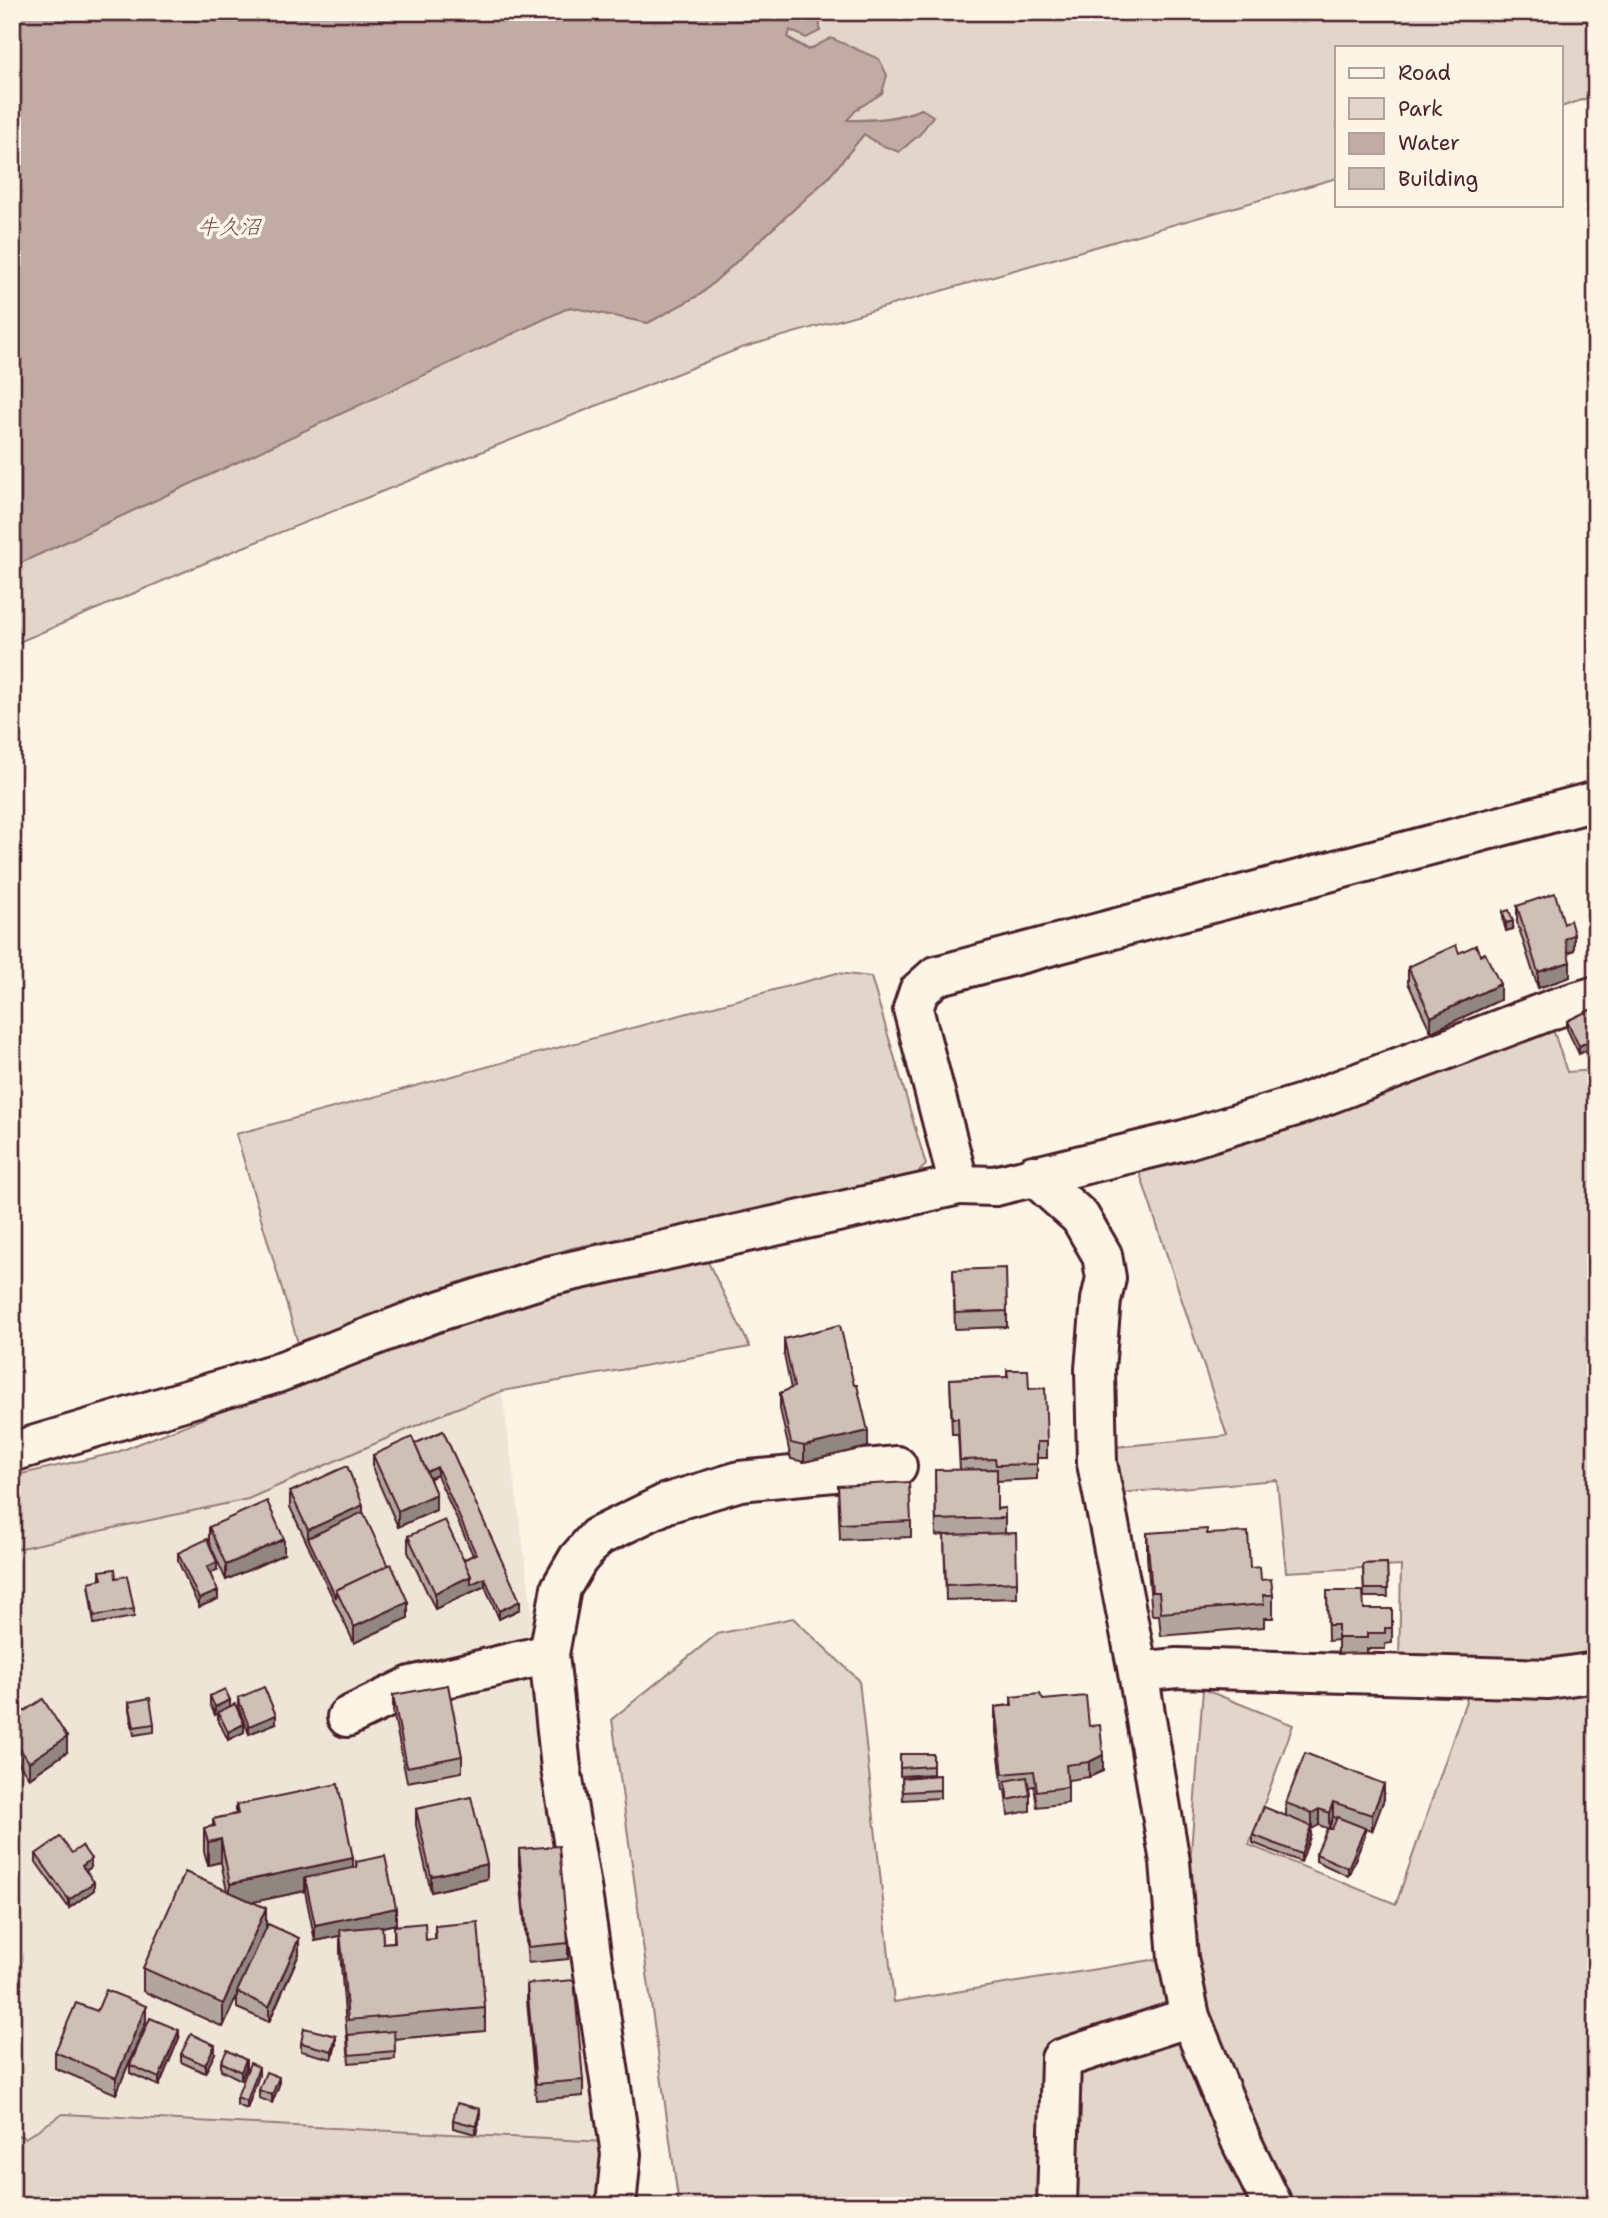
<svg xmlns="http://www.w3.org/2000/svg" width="1608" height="2218" font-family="'Shantell Sans','Klee One',sans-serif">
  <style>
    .built { fill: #eee5d7 }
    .green { fill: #e2d5ca; stroke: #967a7a; stroke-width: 2 }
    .water { fill: #c0aca5; stroke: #917474; stroke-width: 2 }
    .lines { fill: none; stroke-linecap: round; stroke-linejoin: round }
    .minor-casing { stroke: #4a1f2b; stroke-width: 44 }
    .minor { stroke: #fcf5e5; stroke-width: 38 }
    .wall { fill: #b2a59d; stroke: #4a1f2b; stroke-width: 2 }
    .shaded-wall { fill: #918680; stroke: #4a1f2b; stroke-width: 2 }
    .building { fill: #cfc0b7; stroke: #4a1f2b; stroke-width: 2 }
    .labels { text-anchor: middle; stroke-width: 7; stroke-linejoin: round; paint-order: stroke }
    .water-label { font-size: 21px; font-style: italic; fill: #6d4950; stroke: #fcf5e5 }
  </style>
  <rect width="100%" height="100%" fill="#fcf5e5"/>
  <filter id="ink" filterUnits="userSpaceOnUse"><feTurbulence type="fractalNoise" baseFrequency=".0143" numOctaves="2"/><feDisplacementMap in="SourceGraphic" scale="14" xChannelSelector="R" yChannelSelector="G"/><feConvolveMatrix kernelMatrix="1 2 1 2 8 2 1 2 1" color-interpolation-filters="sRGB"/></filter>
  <g filter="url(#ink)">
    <polygon class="built" points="502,1391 605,2142 64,2114 24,2138 12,2133 12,1550 248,1499 452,1410"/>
    <g class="green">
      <path d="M819,12H1596V95L1561,107V47H1337V178L741,348L231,552L12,645V567L570,307L648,323L701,294L828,178L864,134L879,144L922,109C896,119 873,120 846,120L857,109L882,93L788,37L789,30L820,31Z"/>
      <polygon points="837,973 871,977 926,1165 907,1183 572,1248 298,1343 236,1134"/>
      <polygon points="1553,1029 1567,1072 1596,1070 1596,1660 1399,1662 1401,1566 1286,1572 1277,1480 1119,1493 1115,1447 1227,1436 1138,1168"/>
      <polygon points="704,1254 750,1347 502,1391 452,1410 248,1499 12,1550 12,1476 115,1453 426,1331"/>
      <polygon points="793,1618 859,1680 894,2002 1164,1958 1174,2033 1255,2206 679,2206 612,1719 717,1634"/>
      <polygon points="1596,1687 1596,2206 1289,2206 1197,1997 1189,1878 1203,1689 1293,1725 1249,1845 1396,1904 1468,1695"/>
      <polygon points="63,2114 605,2142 603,2206 12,2206 12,2133 25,2138"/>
    </g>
    <path class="water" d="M12,12H819L820,31L806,38L790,30L788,38L808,50L831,38L879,59L887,75L882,93L857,109L847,120C874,121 896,119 922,109L933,116L920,134L899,152L879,144L864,134L828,178L701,294L648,323L570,307L12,567Z"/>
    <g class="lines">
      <defs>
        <g id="minor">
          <polyline points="1033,1175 1080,1217 1102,1255 1106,1278 1101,1300 1095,1369 1097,1463 1138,1672 1170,1862 1178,1958 1190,2017 1241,2141 1273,2206"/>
          <polyline points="959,1185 995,1186 1184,1140 1302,1104 1556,1008 1596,996"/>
          <polyline points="12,1452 277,1373 433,1313 549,1276 959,1185 913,1009 919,991 936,976 1596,801"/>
          <polyline points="1138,1672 1177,1668 1548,1679 1596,1672"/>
          <polyline points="347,1717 411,1686 549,1654"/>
          <polyline points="616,2206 621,2154 582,1893 561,1768 549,1654 561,1588 578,1559 597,1537 667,1503 740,1481 897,1466"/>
          <polyline points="1057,2206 1061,2059 1190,2017"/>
        </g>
      </defs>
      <use href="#minor" class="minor-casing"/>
      <use href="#minor" class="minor"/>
    </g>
    <g class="wall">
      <polygon points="1517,906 1564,924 1574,950 1568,953 1570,977 1538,988 1517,922"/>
      <polygon points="1503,912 1513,929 1506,931 1503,920"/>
      <polygon points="1459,953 1500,1000 1431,1032 1408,983 1408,967"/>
      <polygon points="1596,1007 1596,1046 1579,1054 1567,1029 1567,1021"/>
      <polygon points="953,1270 1007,1311 1007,1327 955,1329"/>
      <polygon points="784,1339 868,1447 804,1462 791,1459 780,1409 780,1393 791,1389 784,1355"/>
      <polygon points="1007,1370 1029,1389 1047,1442 1047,1458 1037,1458 1037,1479 997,1481 997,1509 1005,1508 1005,1533 1017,1582 1017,1598 946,1600 944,1535 936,1536 935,1470 960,1470 958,1434 952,1434 950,1379 1007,1377"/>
      <polygon points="443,1431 520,1609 499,1619 485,1586 435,1609 408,1552 408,1536 463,1560 473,1555 437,1475 430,1478 436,1510 398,1527 373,1470 373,1455 414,1444"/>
      <polygon points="838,1486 911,1521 911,1537 840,1540"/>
      <polygon points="290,1492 363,1512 408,1618 354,1643 290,1507"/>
      <polygon points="209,1527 284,1554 226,1580 209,1542"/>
      <polygon points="1147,1533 1207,1534 1250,1568 1261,1580 1273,1595 1273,1618 1264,1618 1264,1627 1161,1636 1159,1615 1152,1615 1147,1556"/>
      <polygon points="178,1553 217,1570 210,1573 218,1599 199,1607 178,1561"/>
      <polygon points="1387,1563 1388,1597 1364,1597 1363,1564"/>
      <polygon points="100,1571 116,1578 134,1609 134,1617 94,1624 89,1590 89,1582 100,1580"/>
      <polygon points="1327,1591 1364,1609 1392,1609 1392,1643 1385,1644 1385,1649 1367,1649 1367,1653 1338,1654 1338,1640 1328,1641"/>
      <polygon points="393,1695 462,1756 462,1772 407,1782 393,1711"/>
      <polygon points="210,1696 230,1707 244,1732 228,1740 218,1720 218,1713 215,1715 210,1704"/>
      <polygon points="1011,1697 1043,1700 1089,1726 1103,1771 1089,1777 1068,1780 1068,1803 1037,1807 1034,1786 1029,1787 1030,1795 1030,1811 1008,1815 1005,1790 1003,1790 995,1723 995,1707 1011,1705"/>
      <polygon points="238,1698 276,1723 249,1734 238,1706"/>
      <polygon points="129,1702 154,1724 154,1732 134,1735 129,1710"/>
      <polygon points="12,1719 67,1752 29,1778 12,1753"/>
      <polygon points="900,1754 933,1754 933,1774 900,1776"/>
      <polygon points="940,1775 940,1798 903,1800 902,1778"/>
      <polygon points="1384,1799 1372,1831 1365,1829 1365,1836 1348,1876 1316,1861 1316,1854 1332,1829 1337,1818 1333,1817 1329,1829 1319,1825 1311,1828 1311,1834 1301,1862 1253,1843 1253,1835 1286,1816 1286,1803"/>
      <polygon points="236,1805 353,1868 356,1867 356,1862 396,1924 382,1927 383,1943 394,1942 394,1926 426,1940 435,1939 435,1926 485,2008 485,2031 394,2039 395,2059 349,2063 340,1953 340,1936 315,1941 305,1891 252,1902 266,1928 299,1954 269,2022 237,2008 237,1995 223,2027 143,1991 143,1968 227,1891 221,1862 208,1865 204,1851 204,1828 213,1826 213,1819 236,1814"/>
      <polygon points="416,1809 487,1879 431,1892 416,1825"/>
      <polygon points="519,1849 568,1943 568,1959 528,1963 519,1865"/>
      <polygon points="72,1853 91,1867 86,1871 94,1890 69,1908 36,1862 36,1854"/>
      <polygon points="527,1984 583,2080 583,2096 536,2100 527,2000"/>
      <polygon points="97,2011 146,2022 116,2094 55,2068 55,2052"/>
      <polygon points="179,2038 159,2086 130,2073 130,2065"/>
      <polygon points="301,2043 336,2044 332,2059 301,2051"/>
      <polygon points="215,2053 205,2073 181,2062 181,2054"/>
      <polygon points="221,2062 246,2068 241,2080 221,2070"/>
      <polygon points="259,2075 247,2109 237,2105 237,2097"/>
      <polygon points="279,2085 272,2103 259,2098 259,2090"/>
      <polygon points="480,2117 476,2134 453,2128 453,2120"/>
    </g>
    <g class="shaded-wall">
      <polygon points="1513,921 1513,929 1506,931 1506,923"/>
      <polygon points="1574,934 1574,950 1565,954 1565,939"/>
      <polygon points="1570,962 1570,977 1538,988 1538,972"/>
      <polygon points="1500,984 1500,1000 1431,1032 1431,1017"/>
      <polygon points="1596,1038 1596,1046 1579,1054 1579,1046"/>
      <polygon points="868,1431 868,1447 804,1462 804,1446"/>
      <polygon points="437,1467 437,1475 424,1481 424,1473"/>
      <polygon points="436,1494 436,1510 398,1527 398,1511"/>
      <polygon points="363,1505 363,1520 308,1538 308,1530"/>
      <polygon points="284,1539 284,1554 226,1580 226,1565"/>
      <polygon points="217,1562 217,1570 207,1575 207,1567"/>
      <polygon points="471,1576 485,1578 485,1586 435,1609 435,1593"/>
      <polygon points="218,1591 218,1599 199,1607 199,1599"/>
      <polygon points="520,1601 520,1609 499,1619 499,1611"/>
      <polygon points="408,1602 408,1618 354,1643 354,1627"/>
      <polygon points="14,1654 14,1662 12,1663 12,1655"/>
      <polygon points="230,1700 230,1708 215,1715 215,1707"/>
      <polygon points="276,1715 276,1723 249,1734 249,1726"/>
      <polygon points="244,1724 244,1732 228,1740 228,1732"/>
      <polygon points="67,1737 67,1752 29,1778 29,1762"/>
      <polygon points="1103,1755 1103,1771 1089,1777 1089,1762"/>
      <polygon points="1384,1784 1384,1799 1372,1831 1372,1815"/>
      <polygon points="1333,1802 1333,1817 1329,1829 1329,1813"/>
      <polygon points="1319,1809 1319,1825 1312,1829 1312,1813"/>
      <polygon points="1311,1826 1311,1834 1301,1862 1301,1854"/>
      <polygon points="1365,1828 1365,1836 1348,1876 1348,1868"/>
      <polygon points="221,1839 221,1862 208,1865 208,1842"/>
      <polygon points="353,1858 353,1881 305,1878 305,1891 230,1907 230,1884"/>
      <polygon points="91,1859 91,1867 82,1874 82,1866"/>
      <polygon points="487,1864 487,1879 431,1892 431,1876"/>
      <polygon points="94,1882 94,1890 69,1908 69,1900"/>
      <polygon points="266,1908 266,1931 237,1992 237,1995 223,2027 223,2004"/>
      <polygon points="396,1908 396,1924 315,1941 315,1925"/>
      <polygon points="299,1938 299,1954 269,2022 269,2007"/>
      <polygon points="146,2006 146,2022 116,2094 116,2078"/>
      <polygon points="179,2030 179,2038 159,2086 159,2078"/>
      <polygon points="336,2036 336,2044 332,2059 332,2051"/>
      <polygon points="215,2045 215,2053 205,2073 205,2065"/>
      <polygon points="246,2060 246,2068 241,2080 241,2072"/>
      <polygon points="259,2067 259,2075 247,2109 247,2101"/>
      <polygon points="279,2077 279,2085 272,2103 272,2095"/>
      <polygon points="480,2109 480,2117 476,2134 476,2126"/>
    </g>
    <g class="building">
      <polygon points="1555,893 1564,924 1570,920 1574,934 1565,939 1570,962 1538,972 1517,906"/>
      <polygon points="1509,910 1513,921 1506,923 1503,912"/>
      <polygon points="1456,945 1459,953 1476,945 1480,955 1485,953 1500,984 1431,1017 1408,967"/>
      <polygon points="1596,1007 1596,1038 1579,1046 1567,1021"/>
      <polygon points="1006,1268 1007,1311 955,1313 953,1270"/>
      <polygon points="840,1325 854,1385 857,1385 868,1431 804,1446 791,1443 780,1393 794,1387 784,1339"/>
      <polygon points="1007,1370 1028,1370 1029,1389 1045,1388 1047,1442 1037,1442 1037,1464 996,1465 995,1459 960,1460 958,1418 952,1418 950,1379 1008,1377"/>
      <polygon points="443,1431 520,1601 499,1611 485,1578 471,1584 471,1576 463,1560 476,1554 437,1467 427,1472 414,1444"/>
      <polygon points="412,1437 436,1494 398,1511 373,1455"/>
      <polygon points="347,1466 363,1505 308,1530 290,1492"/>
      <polygon points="997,1469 997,1509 1005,1508 1005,1518 936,1520 935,1470"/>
      <polygon points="909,1482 911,1521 840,1524 838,1486"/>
      <polygon points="267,1501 284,1539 226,1565 209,1527"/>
      <polygon points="363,1512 388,1566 336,1590 336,1598 308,1538"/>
      <polygon points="445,1520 471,1576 435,1593 408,1536"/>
      <polygon points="1207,1529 1207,1534 1248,1532 1250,1568 1260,1567 1261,1580 1271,1579 1273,1595 1263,1595 1264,1604 1161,1613 1159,1592 1152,1592 1147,1533"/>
      <polygon points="1016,1533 1017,1582 946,1585 944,1535"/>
      <polygon points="207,1539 217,1562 207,1567 218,1591 199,1599 178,1553"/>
      <polygon points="1387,1563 1388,1589 1364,1589 1363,1564"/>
      <polygon points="391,1564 408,1602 354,1627 336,1590"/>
      <polygon points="115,1569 116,1578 127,1576 134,1609 94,1616 89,1582 102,1579 100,1571"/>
      <polygon points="1327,1591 1363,1591 1364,1609 1392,1609 1392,1628 1385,1628 1385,1633 1367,1633 1367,1638 1338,1638 1338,1625 1328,1625"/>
      <polygon points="448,1685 462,1756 407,1767 393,1695"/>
      <polygon points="264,1687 276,1715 249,1726 238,1698"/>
      <polygon points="225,1689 230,1700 215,1707 210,1696"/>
      <polygon points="1040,1694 1043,1700 1086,1696 1089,1726 1100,1725 1103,1755 1089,1762 1066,1765 1068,1787 1037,1791 1034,1771 1003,1774 995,1707 1012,1705 1011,1697"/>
      <polygon points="150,1698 154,1724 134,1727 129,1702"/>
      <polygon points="43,1699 67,1737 29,1762 12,1737 12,1719"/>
      <polygon points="235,1704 244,1724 228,1732 218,1712"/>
      <polygon points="1305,1753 1384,1784 1372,1815 1333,1802 1329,1813 1319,1809 1312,1813 1286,1803"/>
      <polygon points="900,1754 933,1754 933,1766 900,1768"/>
      <polygon points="940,1775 940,1790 903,1792 902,1778"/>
      <polygon points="1027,1777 1030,1795 1008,1800 1005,1781"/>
      <polygon points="338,1784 353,1858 230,1884 221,1839 208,1842 204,1828 215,1826 213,1819 238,1814 236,1805"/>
      <polygon points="471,1797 487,1864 431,1876 416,1809"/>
      <polygon points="1264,1807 1311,1826 1301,1854 1253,1835"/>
      <polygon points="1337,1817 1365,1828 1348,1868 1316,1854 1327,1829 1332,1829"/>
      <polygon points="60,1837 72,1853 82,1846 91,1859 82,1866 94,1882 69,1900 36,1854"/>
      <polygon points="559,1846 568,1943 528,1947 519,1849"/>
      <polygon points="385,1856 396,1908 315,1925 305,1878 357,1867 356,1862"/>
      <polygon points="185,1872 266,1908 223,2004 143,1968"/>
      <polygon points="478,1922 485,2008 348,2020 340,1930 382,1926 383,1943 395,1942 394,1926 425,1923 426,1940 436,1939 435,1926"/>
      <polygon points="268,1924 299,1938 269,2007 237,1992"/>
      <polygon points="574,1980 583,2080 536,2084 527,1984"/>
      <polygon points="106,1990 146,2006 116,2078 55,2052 76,2003 97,2011"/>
      <polygon points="150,2018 179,2030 159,2078 130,2065"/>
      <polygon points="304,2028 336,2036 332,2051 301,2043"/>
      <polygon points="394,2031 395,2051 349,2055 348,2035"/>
      <polygon points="191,2034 215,2045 205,2065 181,2054"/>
      <polygon points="227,2050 246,2060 241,2072 221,2062"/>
      <polygon points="250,2063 259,2067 247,2101 237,2097"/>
      <polygon points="266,2072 279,2077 272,2095 259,2090"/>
      <polygon points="457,2103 480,2109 476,2126 453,2120"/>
    </g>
  </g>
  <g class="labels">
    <g class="water-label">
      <text x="229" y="234">牛久沼</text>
    </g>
  </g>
  <rect width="1608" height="2218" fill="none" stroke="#fcf5e5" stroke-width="42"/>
  <rect x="21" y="21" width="1566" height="2176" fill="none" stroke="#4a1f2b" stroke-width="2.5" filter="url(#ink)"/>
  <rect x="1335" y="46" width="228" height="161" fill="#fcf5e5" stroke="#b59f9b" stroke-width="2"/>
  <rect x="1349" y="68" width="35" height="10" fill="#fcf5e5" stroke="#b59f9b" stroke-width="2"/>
  <text x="1398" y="80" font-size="21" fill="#4a1f2b">Road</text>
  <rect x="1349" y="98" width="35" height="21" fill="#e2d5ca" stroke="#b59f9b" stroke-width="2"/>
  <text x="1398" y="116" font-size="21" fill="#4a1f2b">Park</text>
  <rect x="1349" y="133" width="35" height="21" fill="#c0aca5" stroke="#b59f9b" stroke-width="2"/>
  <text x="1398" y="150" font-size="21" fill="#4a1f2b">Water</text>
  <rect x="1349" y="168" width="35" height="21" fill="#cfc0b7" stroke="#b59f9b" stroke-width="2"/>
  <text x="1398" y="186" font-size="21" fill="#4a1f2b">Building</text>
</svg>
